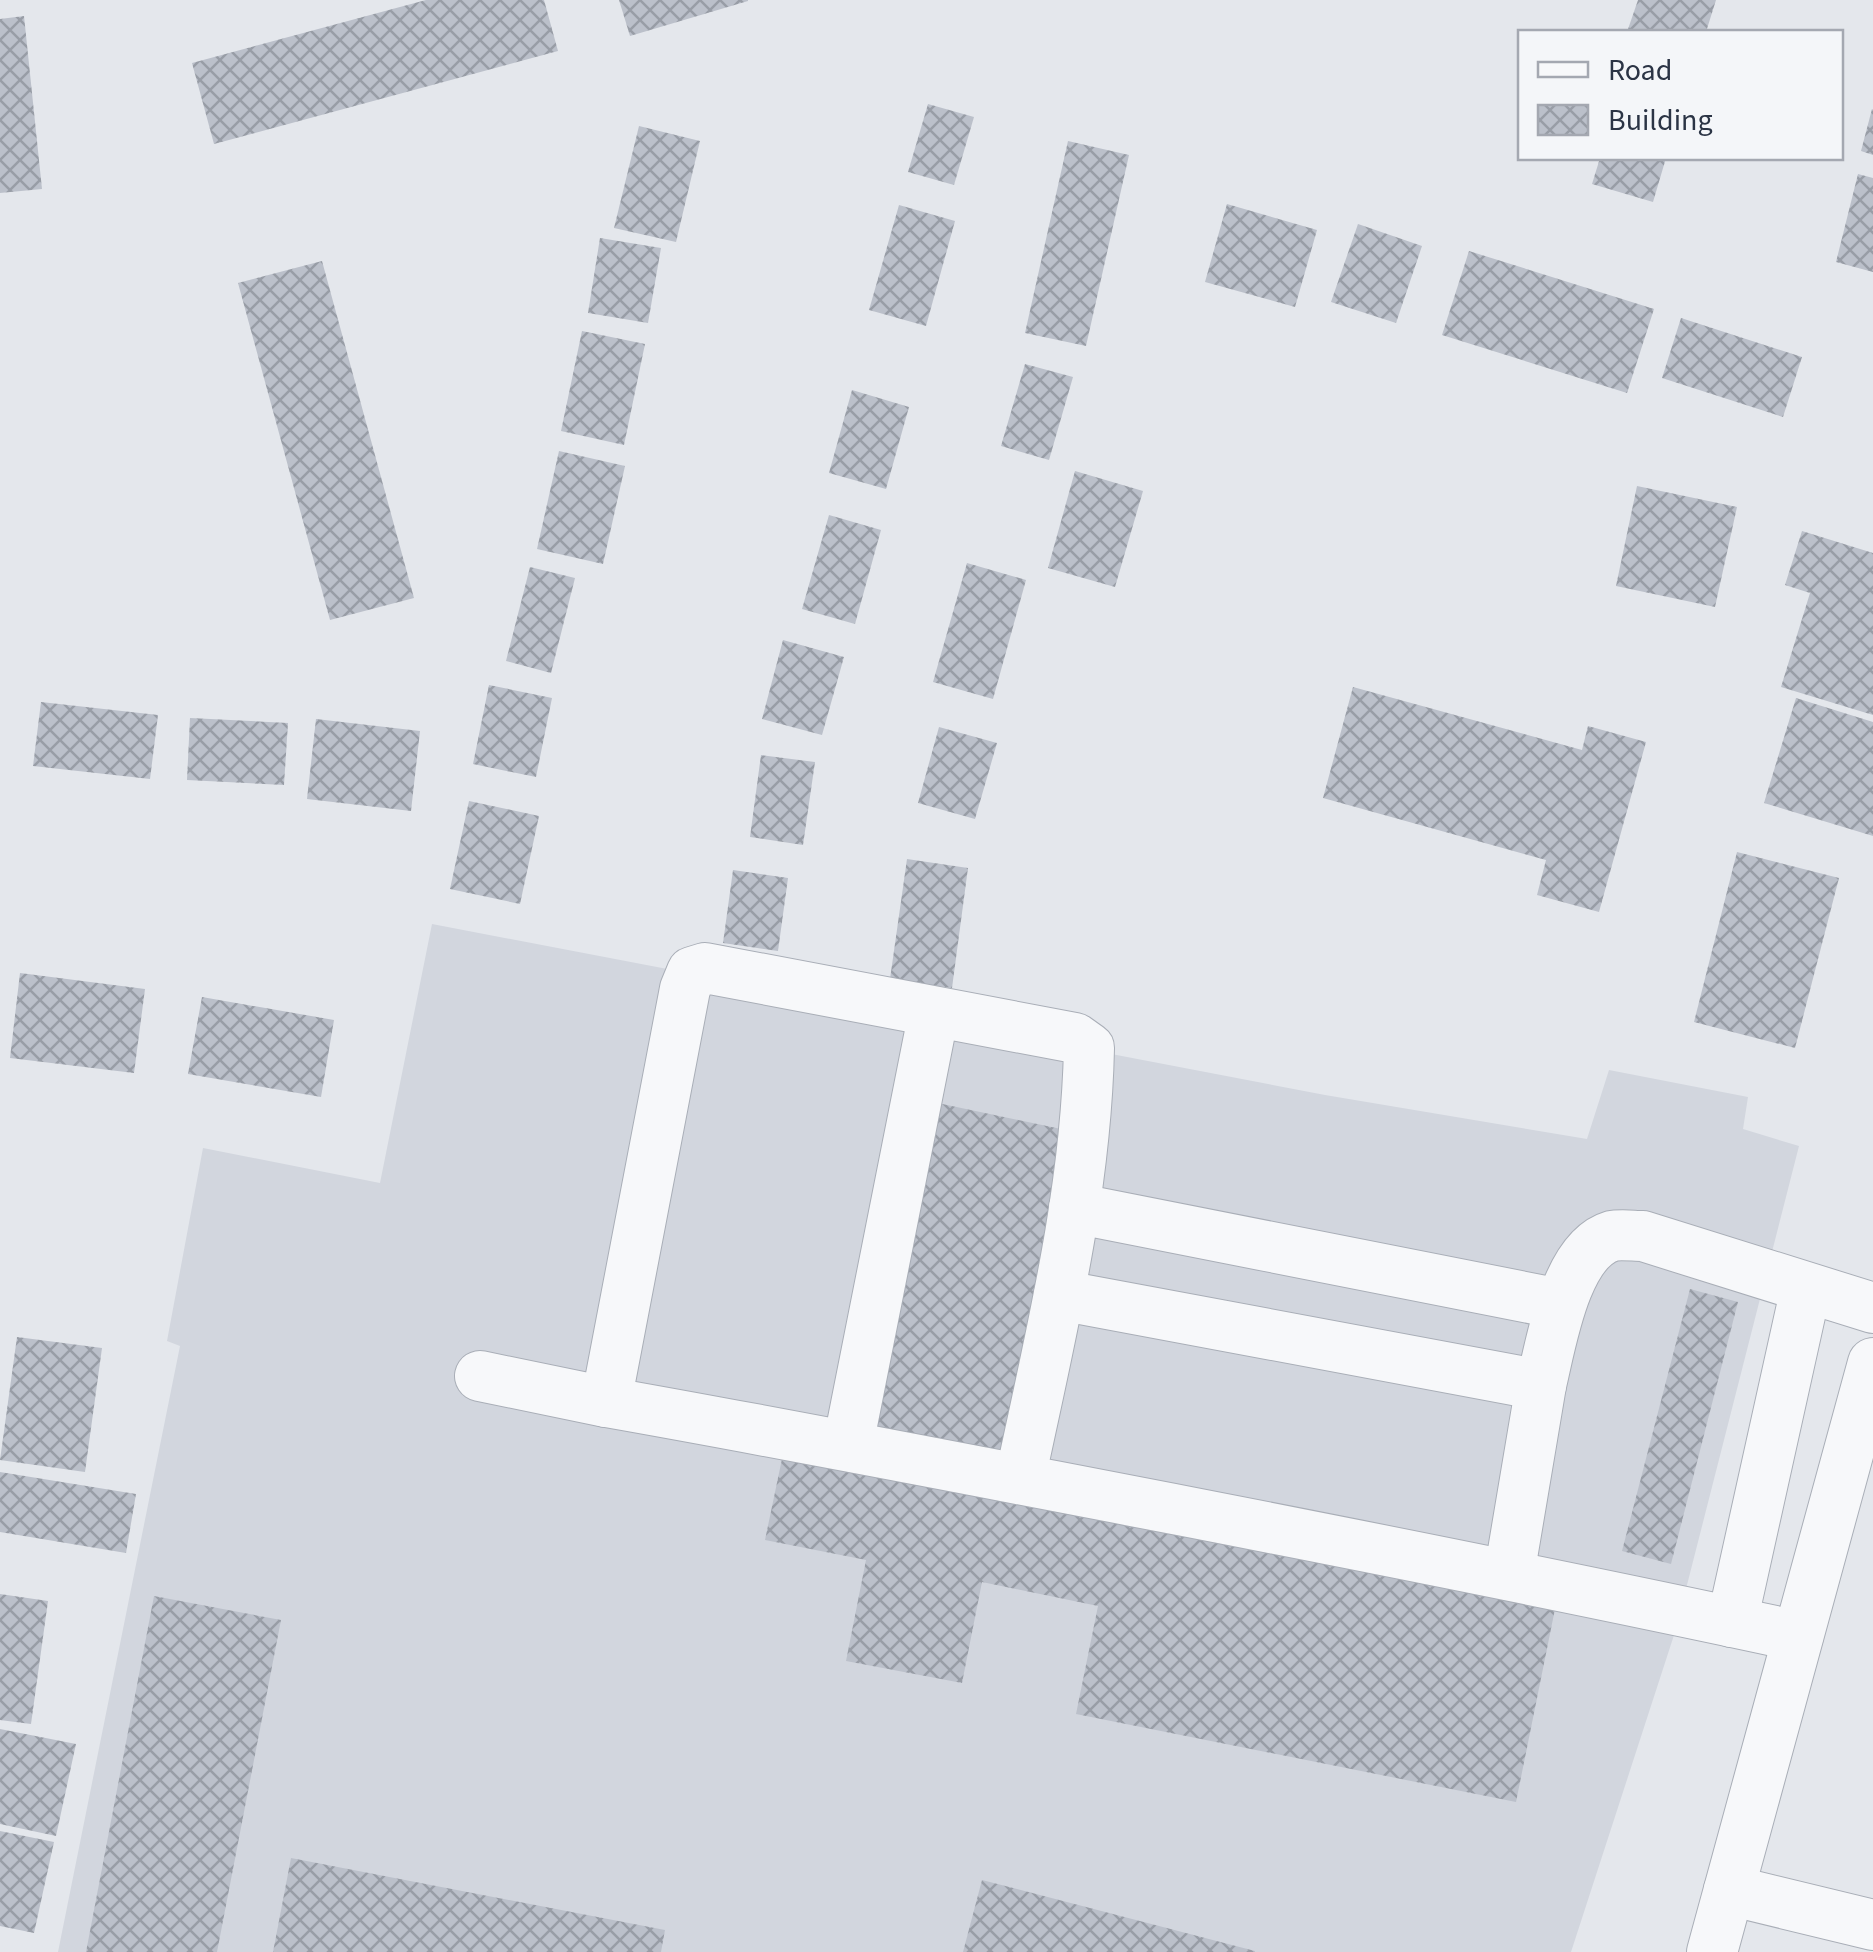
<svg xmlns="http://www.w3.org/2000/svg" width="1873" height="1952" font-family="'Source Sans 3',sans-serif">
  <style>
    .built { fill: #d2d6de }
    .building { fill: url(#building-cross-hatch) }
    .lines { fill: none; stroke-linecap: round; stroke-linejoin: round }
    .minor-casing { stroke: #a9aeb7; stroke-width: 52 }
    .minor { stroke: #f7f8fa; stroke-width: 50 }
  </style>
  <defs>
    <pattern id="building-cross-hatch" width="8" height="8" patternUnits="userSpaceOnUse" patternTransform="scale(2.5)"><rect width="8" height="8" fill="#bbc0ca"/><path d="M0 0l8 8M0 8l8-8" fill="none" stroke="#989da6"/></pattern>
  </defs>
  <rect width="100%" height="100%" fill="#e4e7ec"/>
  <polygon class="built" points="432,924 1325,1095 1587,1139 1609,1070 1748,1097 1743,1129 1799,1146 1675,1632 1571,1952 58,1952 180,1346 167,1341 203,1148 380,1183"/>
  <g class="building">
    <polygon points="426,0 544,0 558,51 214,144 192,63"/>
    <polygon points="619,0 748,0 748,1 630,36"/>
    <polygon points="1638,0 1716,0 1706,32 1627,32"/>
    <polygon points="24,16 42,189 0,193 0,19"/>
    <polygon points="928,104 974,117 954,185 908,172"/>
    <polygon points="1872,109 1873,110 1873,155 1861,151"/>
    <polygon points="639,126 700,141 676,242 614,228"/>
    <polygon points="1068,141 1129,155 1086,346 1025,333"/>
    <polygon points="1600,158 1666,158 1653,202 1592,184"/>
    <polygon points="1858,174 1873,178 1873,272 1836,262"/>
    <polygon points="1227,204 1317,230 1295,307 1205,282"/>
    <polygon points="899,205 955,221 926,326 869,310"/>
    <polygon points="1358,224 1422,246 1396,323 1331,302"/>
    <polygon points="600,238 661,248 648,323 588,313"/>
    <polygon points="1469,251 1654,309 1627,393 1442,335"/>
    <polygon points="322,261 414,598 330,620 238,283"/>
    <polygon points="1681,318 1802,357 1783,417 1662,378"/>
    <polygon points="582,331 645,344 624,445 561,431"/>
    <polygon points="1025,364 1073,377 1049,460 1001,446"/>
    <polygon points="852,390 909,407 886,489 829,473"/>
    <polygon points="559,451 625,466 603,564 537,549"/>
    <polygon points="1075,471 1143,491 1115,587 1048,568"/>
    <polygon points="1637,486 1737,507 1715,607 1616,586"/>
    <polygon points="829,515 881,530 855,624 802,609"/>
    <polygon points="1802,531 1873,553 1873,715 1781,687 1810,593 1785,585"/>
    <polygon points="967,563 1026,580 993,699 933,682"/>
    <polygon points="530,567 575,578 551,673 506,661"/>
    <polygon points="783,640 844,657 822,735 762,719"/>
    <polygon points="489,685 552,698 536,777 473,764"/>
    <polygon points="1353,687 1582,750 1588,726 1646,742 1599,912 1537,895 1546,860 1323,798"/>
    <polygon points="1796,698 1873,722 1873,836 1764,803"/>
    <polygon points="41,702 158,715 150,779 33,766"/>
    <polygon points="190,718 288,723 284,785 187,780"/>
    <polygon points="316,719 420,731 411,811 307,799"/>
    <polygon points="939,727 997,743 975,819 918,803"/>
    <polygon points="761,755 815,762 803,845 750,837"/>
    <polygon points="469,801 539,816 520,904 450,889"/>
    <polygon points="1737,852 1839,878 1795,1048 1694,1022"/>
    <polygon points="907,859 968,868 952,988 890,979"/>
    <polygon points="733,870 788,878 778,951 723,943"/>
    <polygon points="20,973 145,989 134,1073 10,1058"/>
    <polygon points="202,997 334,1020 321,1097 188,1074"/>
    <polygon points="933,1102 1080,1133 1006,1476 859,1445"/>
    <polygon points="1690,1289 1738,1302 1671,1564 1622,1551"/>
    <polygon points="17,1337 102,1348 85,1472 0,1460"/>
    <polygon points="783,1454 1555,1609 1516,1802 1076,1714 1098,1606 982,1582 962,1683 846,1661 866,1560 765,1540"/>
    <polygon points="0,1472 136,1494 126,1553 0,1532"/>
    <polygon points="0,1594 48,1601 31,1724 0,1720"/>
    <polygon points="154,1596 281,1620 217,1952 86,1952"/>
    <polygon points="0,1729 76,1744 56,1836 0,1824"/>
    <polygon points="0,1831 54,1842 34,1933 0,1926"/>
    <polygon points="291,1858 665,1930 661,1952 273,1952"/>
    <polygon points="982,1880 1255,1951 1255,1952 963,1952"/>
  </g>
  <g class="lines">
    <defs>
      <g id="minor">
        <polyline points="1074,1208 1560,1304"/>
        <path d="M1059,1295L1541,1385C1551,1344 1565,1250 1612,1236C1621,1234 1634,1236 1643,1236L1873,1308"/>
        <polyline points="480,1376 606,1402"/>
        <polyline points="848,1445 934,1012"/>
        <path d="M1020,1479C1050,1337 1086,1194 1089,1048L1075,1038L705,968L692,972L685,989L606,1402C799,1436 991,1474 1184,1511C1389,1551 1594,1592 1798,1636"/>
        <polyline points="1509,1575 1541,1385"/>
        <polyline points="1732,1622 1806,1288"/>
        <polyline points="1729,1890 1873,1925"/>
        <polyline points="1712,1952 1873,1363"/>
      </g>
    </defs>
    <use href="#minor" class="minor-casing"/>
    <use href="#minor" class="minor"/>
  </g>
  <rect x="1518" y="30" width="325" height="130" fill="#f4f6f9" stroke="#a4a8b1" stroke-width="2.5"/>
  <rect x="1538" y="62" width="50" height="15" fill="#f7f8fa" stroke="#a4a8b1" stroke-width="2.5"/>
  <text x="1608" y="80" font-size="30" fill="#2b3445">Road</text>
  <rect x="1538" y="105" width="50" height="30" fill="url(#building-cross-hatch)" stroke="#a4a8b1" stroke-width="2.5"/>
  <text x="1608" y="130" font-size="30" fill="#2b3445">Building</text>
</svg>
